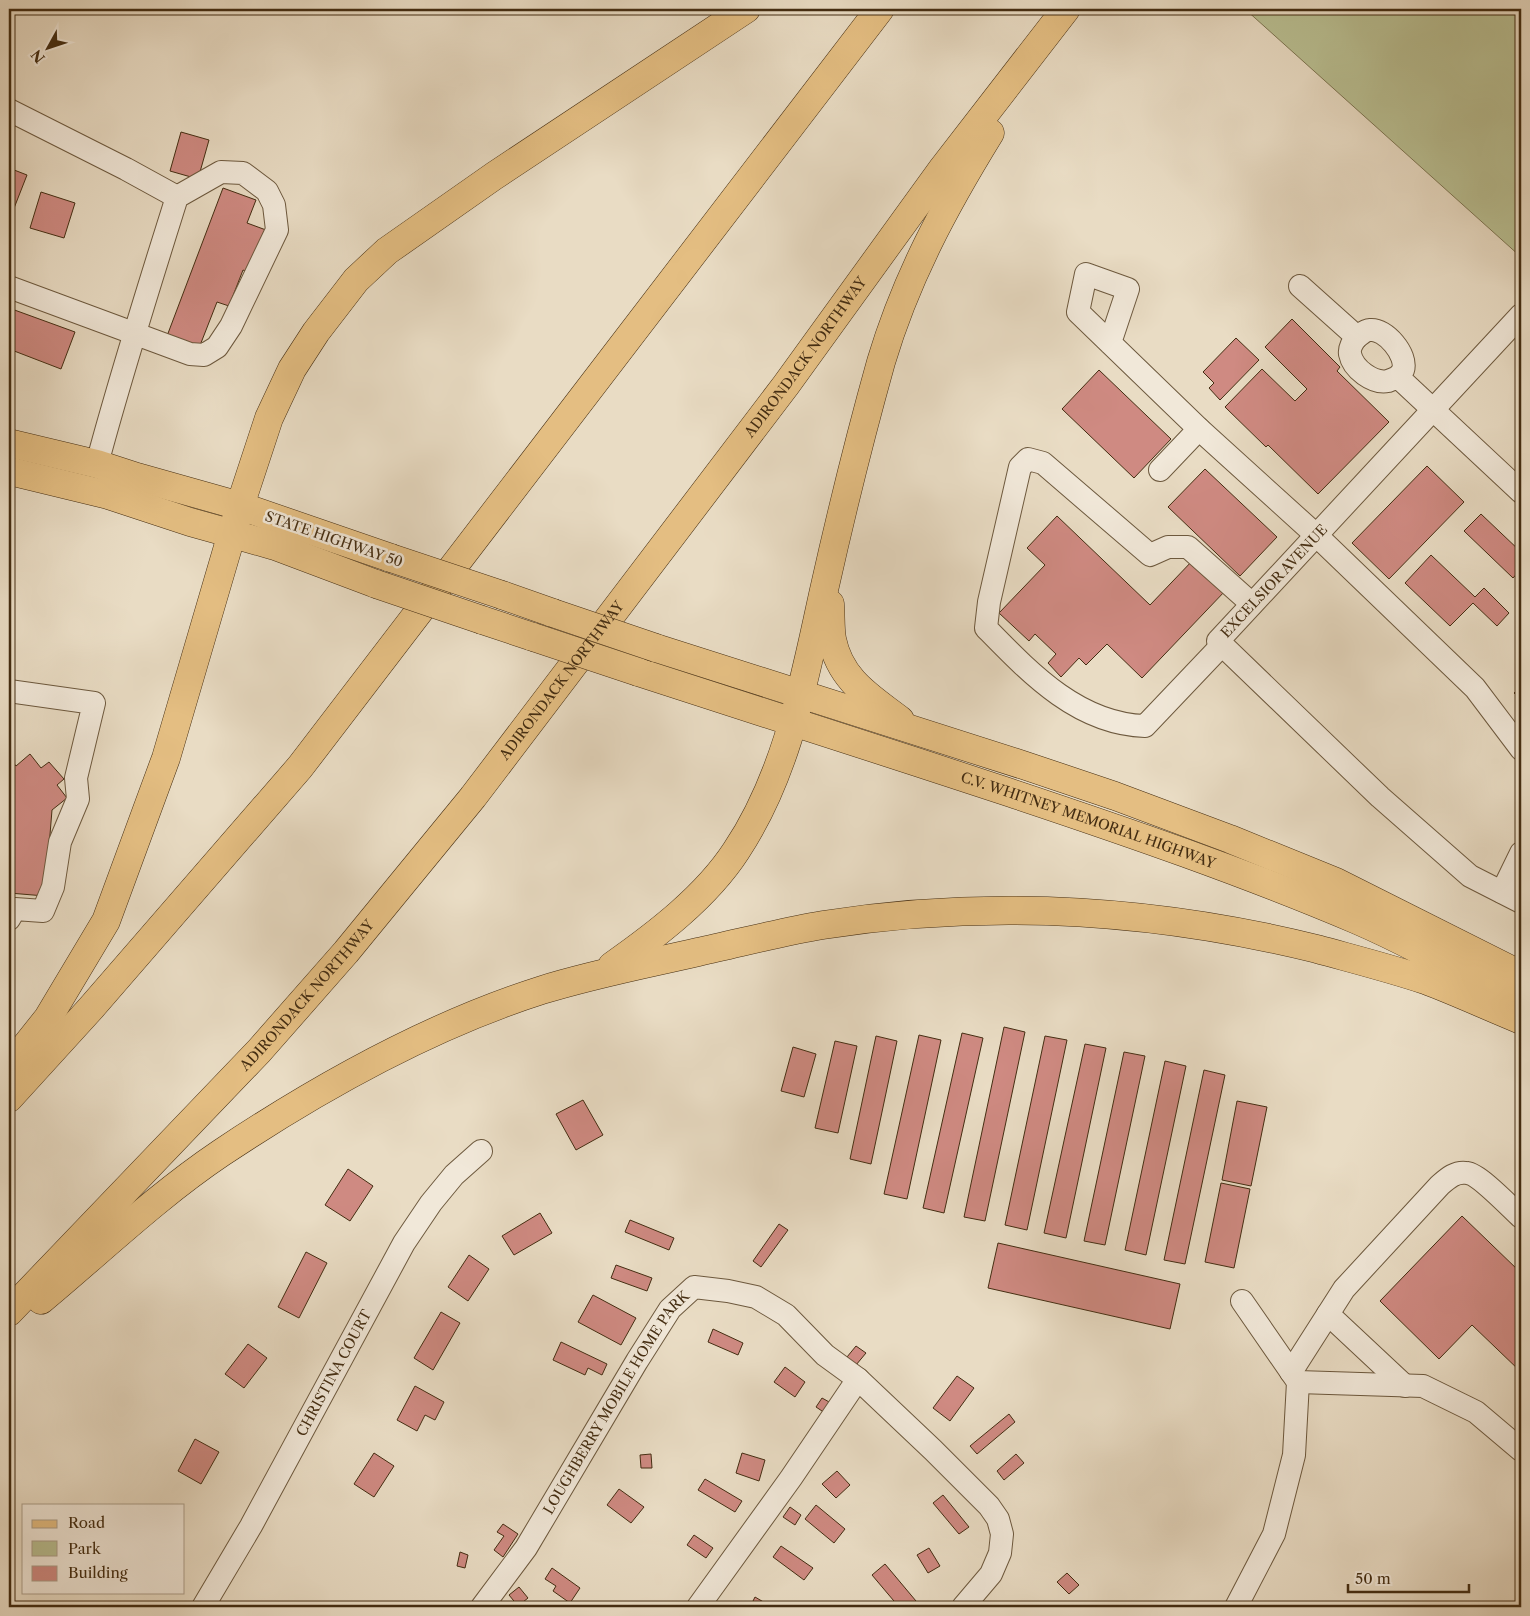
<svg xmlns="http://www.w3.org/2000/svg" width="1530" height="1616" font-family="'Libre Caslon Text',serif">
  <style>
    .green { fill: #b9bf92; stroke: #7e7652 }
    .building { fill: #cf8a82; stroke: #442d12 }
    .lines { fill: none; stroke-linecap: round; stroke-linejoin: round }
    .minor-casing { stroke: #6d593e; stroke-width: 24 }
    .major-casing { stroke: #442d12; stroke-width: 29 }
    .highway-casing { stroke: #442d12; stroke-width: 29 }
    .minor { stroke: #f1e8d9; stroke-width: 22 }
    .major { stroke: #e4be82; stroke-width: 28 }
    .highway { stroke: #e4be82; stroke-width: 28 }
    .highway-bridge-casing { stroke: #442d12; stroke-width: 29; stroke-linecap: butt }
    .highway-bridge { stroke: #e4be82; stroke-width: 28 }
    .labels { text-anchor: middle; stroke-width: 5; stroke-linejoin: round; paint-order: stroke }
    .street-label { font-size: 14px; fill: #442d12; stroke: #f1e8d9 }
  </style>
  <rect width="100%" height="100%" fill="#e9dcc4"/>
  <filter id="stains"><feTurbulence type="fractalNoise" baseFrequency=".004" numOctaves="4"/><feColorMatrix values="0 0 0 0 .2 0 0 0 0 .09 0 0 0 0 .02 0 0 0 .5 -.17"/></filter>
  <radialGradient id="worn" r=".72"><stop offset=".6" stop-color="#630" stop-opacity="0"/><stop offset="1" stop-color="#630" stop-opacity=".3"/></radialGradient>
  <polygon class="green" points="1245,9 1521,9 1521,257"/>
  <g class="building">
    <polygon points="181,132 209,140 198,179 170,171"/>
    <polygon points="9,168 27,175 9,221"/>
    <polygon points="223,188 256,200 247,223 266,230 250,273 243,270 229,306 217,302 199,348 167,336"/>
    <polygon points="41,192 75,203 64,238 30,228"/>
    <polygon points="9,308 75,332 61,369 9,349"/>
    <polygon points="1292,319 1340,367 1337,371 1389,422 1318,494 1268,445 1266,447 1225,407 1262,369 1295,401 1307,389 1265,347"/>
    <polygon points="1236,338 1259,360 1220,400 1209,388 1214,383 1203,372"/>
    <polygon points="1099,370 1171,439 1134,478 1062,409"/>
    <polygon points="1427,466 1464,502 1389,579 1352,543"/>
    <polygon points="1205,469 1277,537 1240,576 1168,507"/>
    <polygon points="1481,514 1521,552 1521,569 1513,578 1464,531"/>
    <polygon points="1057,516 1150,605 1194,559 1226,590 1142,678 1107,644 1086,665 1079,658 1061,677 1048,663 1056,654 1035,634 1029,641 999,613 1045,565 1027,548"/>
    <polygon points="1431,555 1475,597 1484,588 1509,613 1497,626 1473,603 1450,626 1405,583"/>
    <polygon points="1521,686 1521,700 1514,693"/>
    <polygon points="30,754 41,768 49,762 64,779 57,785 67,798 52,810 45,896 9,893 9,757 16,766"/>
    <polygon points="1004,1027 1025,1032 985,1221 964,1217"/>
    <polygon points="962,1033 983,1038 944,1213 923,1208"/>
    <polygon points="919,1035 941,1040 907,1199 884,1194"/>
    <polygon points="876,1036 897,1041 871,1164 850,1159"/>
    <polygon points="1045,1036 1067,1040 1027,1230 1005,1225"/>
    <polygon points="835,1041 857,1046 838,1133 815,1128"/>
    <polygon points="1085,1044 1106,1048 1066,1238 1044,1233"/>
    <polygon points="793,1047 816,1054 804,1097 781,1091"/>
    <polygon points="1124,1052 1145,1056 1105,1245 1084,1241"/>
    <polygon points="1165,1061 1186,1066 1146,1255 1125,1250"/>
    <polygon points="1204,1070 1225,1075 1185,1264 1164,1260"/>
    <polygon points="583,1100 603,1135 576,1150 556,1114"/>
    <polygon points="1237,1101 1267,1107 1251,1186 1222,1180"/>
    <polygon points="348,1169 373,1186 350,1221 325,1205"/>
    <polygon points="1221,1183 1250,1189 1234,1268 1205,1262"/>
    <polygon points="540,1213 552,1233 514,1255 502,1236"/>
    <polygon points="1462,1216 1519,1271 1521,1268 1521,1372 1472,1325 1439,1359 1380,1301"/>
    <polygon points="630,1220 674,1238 669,1250 625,1232"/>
    <polygon points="779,1224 788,1230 761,1267 753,1261"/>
    <polygon points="998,1243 1180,1284 1170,1329 988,1288"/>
    <polygon points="306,1252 327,1263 299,1318 278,1307"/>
    <polygon points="469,1255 489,1269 468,1301 448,1287"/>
    <polygon points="616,1265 652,1278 647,1291 611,1278"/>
    <polygon points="593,1295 636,1318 621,1345 578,1322"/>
    <polygon points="441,1312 460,1323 433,1370 414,1358"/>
    <polygon points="713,1329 743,1343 738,1355 708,1342"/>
    <polygon points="561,1342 607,1364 602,1375 588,1368 585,1375 553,1360"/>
    <polygon points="248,1344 267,1358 244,1388 225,1374"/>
    <polygon points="856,1346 866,1353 856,1365 847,1357"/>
    <polygon points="785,1367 805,1382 795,1397 774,1382"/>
    <polygon points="957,1376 974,1388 950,1421 933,1408"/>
    <polygon points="415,1386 444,1402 435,1420 425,1415 417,1431 397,1420"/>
    <polygon points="822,1398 831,1403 825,1413 816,1407"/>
    <polygon points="1009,1414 1015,1422 977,1454 970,1446"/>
    <polygon points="195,1439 219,1452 201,1484 178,1471"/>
    <polygon points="374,1453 394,1466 374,1497 354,1484"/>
    <polygon points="742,1453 765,1460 759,1481 736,1473"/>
    <polygon points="651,1454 652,1468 641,1468 640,1455"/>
    <polygon points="1016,1454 1024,1463 1004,1480 997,1471"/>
    <polygon points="837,1471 850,1485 836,1498 822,1484"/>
    <polygon points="705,1479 742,1501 735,1512 698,1490"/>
    <polygon points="619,1489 644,1507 631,1523 607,1505"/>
    <polygon points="943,1495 969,1527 959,1534 933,1503"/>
    <polygon points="816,1505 845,1529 834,1543 805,1519"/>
    <polygon points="790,1507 801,1515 795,1525 783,1517"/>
    <polygon points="503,1524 518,1534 503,1557 494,1550 504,1536 497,1532"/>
    <polygon points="694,1535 713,1548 706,1558 687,1545"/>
    <polygon points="781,1546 813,1568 804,1580 773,1557"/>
    <polygon points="929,1548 940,1566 928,1573 917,1555"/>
    <polygon points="460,1552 468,1555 465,1568 457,1566"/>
    <polygon points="885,1564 916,1601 909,1607 899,1607 872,1575"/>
    <polygon points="552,1568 580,1588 570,1603 553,1591 556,1586 545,1579"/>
    <polygon points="1067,1573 1079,1585 1069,1594 1057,1582"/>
    <polygon points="519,1587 528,1598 518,1606 509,1595"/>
    <polygon points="755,1597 772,1607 750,1607"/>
  </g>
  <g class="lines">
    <defs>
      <g id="minor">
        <polyline points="9,110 126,169 177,197"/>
        <polyline points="1300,286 1357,337"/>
        <path d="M9,287L190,354L204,355L217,347L231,326L277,230L274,205L267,191L243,173L221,172L177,197C149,286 121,374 97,464"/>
        <polyline points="1521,315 1218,641 1380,797 1470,876 1521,902"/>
        <polyline points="1110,343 1128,289 1086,274 1078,312 1199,429 1316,535 1475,688 1521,749"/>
        <path d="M1398,377C1400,374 1402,373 1403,370C1408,355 1385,328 1370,330C1365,330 1361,334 1357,337C1353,341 1349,348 1350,354C1353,369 1373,384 1388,381C1391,380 1395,378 1398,377L1521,492"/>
        <polyline points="1160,470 1199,429"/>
        <path d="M1222,645L1145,726C1078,724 1030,673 986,628L989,602L1020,467L1028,459L1043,463L1150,555L1168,547H1188L1252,604"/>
        <polyline points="9,691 94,703 76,778 78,799 60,842 53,887 43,911 15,909 9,919"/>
        <polyline points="1502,892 1521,853"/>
        <polyline points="1328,1314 1405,1386"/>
        <path d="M1291,1372L1344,1289L1440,1185C1448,1178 1456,1171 1467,1173C1479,1174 1511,1208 1521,1217"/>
        <polyline points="1298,1382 1423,1386 1476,1412 1521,1450"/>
        <path id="s1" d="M203,1607L251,1526L404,1243L431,1203L454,1175L481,1151"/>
        <path id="s2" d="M482,1607L526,1548L637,1361L670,1309L694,1287L728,1291L756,1297L786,1315L825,1355L858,1379L933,1450L989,1506L998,1519L1002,1534L1000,1553L991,1574L963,1607"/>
        <polyline points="698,1607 791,1478 858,1379"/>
        <polyline points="1236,1607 1274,1534 1294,1455 1298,1382 1242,1301"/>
      </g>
      <g id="major">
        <polyline points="9,443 97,464 137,477 240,506"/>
        <polyline points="9,471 108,495 190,522 233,534"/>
      </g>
      <g id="highway">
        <polyline points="240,506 391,558"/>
        <polyline points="233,534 275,546 376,584"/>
        <polyline points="502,595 553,613"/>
        <path d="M830,604C831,616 830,628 832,639C840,680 870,697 900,720"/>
        <polyline points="482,620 533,637"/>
        <polyline points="656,648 1023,765 1115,796 1230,839 1336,882 1521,975"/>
        <path id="s3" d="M638,672C763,712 887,752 1011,793C1128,832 1244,872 1357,920C1408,942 1457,970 1506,997"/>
        <path d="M612,966C656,935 706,897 736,851C788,773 804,680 824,590C841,514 860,437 881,362C906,278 945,206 990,133"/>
        <polyline points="9,1067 48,1018 106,921 166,758 240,506 269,418 292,369 316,332 356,280 387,251 494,176 746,9"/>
        <polyline points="9,1098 91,1008 300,767 880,9"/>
        <path d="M41,1300C100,1251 157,1196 221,1153C317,1089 432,1025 542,990C593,974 646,964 698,952C740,943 781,932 823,925C988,899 1155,909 1317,949C1353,959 1389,968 1425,980C1457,992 1489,1007 1521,1020"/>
        <path id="s4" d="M9,1312L259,1051L346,952L473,797L786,385L943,168L1066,9"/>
      </g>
    </defs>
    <use href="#minor" class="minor-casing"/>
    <use href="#major" class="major-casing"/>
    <use href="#highway" class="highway-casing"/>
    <use href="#minor" class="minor"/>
    <use href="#major" class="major"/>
    <use href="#highway" class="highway"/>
    <defs>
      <g id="highway-bridge">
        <polyline points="391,558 502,595"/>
        <polyline points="376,584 482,620"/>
        <polyline points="553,613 656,648"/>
        <polyline points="533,637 638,672"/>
      </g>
    </defs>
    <use href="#highway-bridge" class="highway-bridge-casing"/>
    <use href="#highway-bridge" class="highway-bridge"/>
  </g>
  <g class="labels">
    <g class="street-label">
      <text dy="5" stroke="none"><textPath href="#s4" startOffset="1245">ADIRONDACK NORTHWAY</textPath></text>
      <text transform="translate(334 539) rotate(19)" y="5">STATE HIGHWAY 50</text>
      <text transform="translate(1274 581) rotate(-47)" y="5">EXCELSIOR AVENUE</text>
      <text dy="5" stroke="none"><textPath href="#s4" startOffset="840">ADIRONDACK NORTHWAY</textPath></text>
      <text dy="5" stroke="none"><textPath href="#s3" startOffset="474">C.V. WHITNEY MEMORIAL HIGHWAY</textPath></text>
      <text dy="5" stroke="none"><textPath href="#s4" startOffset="435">ADIRONDACK NORTHWAY</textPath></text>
      <text dy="5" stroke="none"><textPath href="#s1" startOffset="268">CHRISTINA COURT</textPath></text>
      <text dy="5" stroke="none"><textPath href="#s2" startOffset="245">LOUGHBERRY MOBILE HOME PARK</textPath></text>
    </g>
  </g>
  <rect width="1530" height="1616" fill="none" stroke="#e9dcc4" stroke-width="30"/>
  <rect x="10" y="10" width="1510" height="1596" fill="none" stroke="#442d12" stroke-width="2.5"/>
  <rect x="15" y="15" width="1500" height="1586" fill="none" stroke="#442d12"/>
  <rect x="22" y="1504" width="162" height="90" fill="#f1e8d9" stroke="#ac9d89"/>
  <rect x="32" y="1520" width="25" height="8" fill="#e4be82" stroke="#ac9d89"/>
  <text x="68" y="1528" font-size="15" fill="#442d12">Road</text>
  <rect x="32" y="1541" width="25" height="15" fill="#b9bf92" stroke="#ac9d89"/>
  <text x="68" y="1554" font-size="15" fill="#442d12">Park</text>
  <rect x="32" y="1566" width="25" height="15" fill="#cf8a82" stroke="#ac9d89"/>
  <text x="68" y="1578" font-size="15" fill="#442d12">Building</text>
  <g transform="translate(48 48) rotate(230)" stroke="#f1e8d9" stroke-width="4" paint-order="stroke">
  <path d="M0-4L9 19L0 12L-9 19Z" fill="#442d12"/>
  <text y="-8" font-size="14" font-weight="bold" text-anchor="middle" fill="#442d12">N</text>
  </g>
  <path d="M1348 1584v8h121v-8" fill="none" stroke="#442d12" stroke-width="2.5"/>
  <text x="1355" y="1584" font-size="15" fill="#442d12" stroke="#f1e8d9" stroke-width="4" paint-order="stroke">50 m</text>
  <rect width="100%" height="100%" filter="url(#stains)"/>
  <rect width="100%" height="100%" fill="url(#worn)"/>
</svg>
